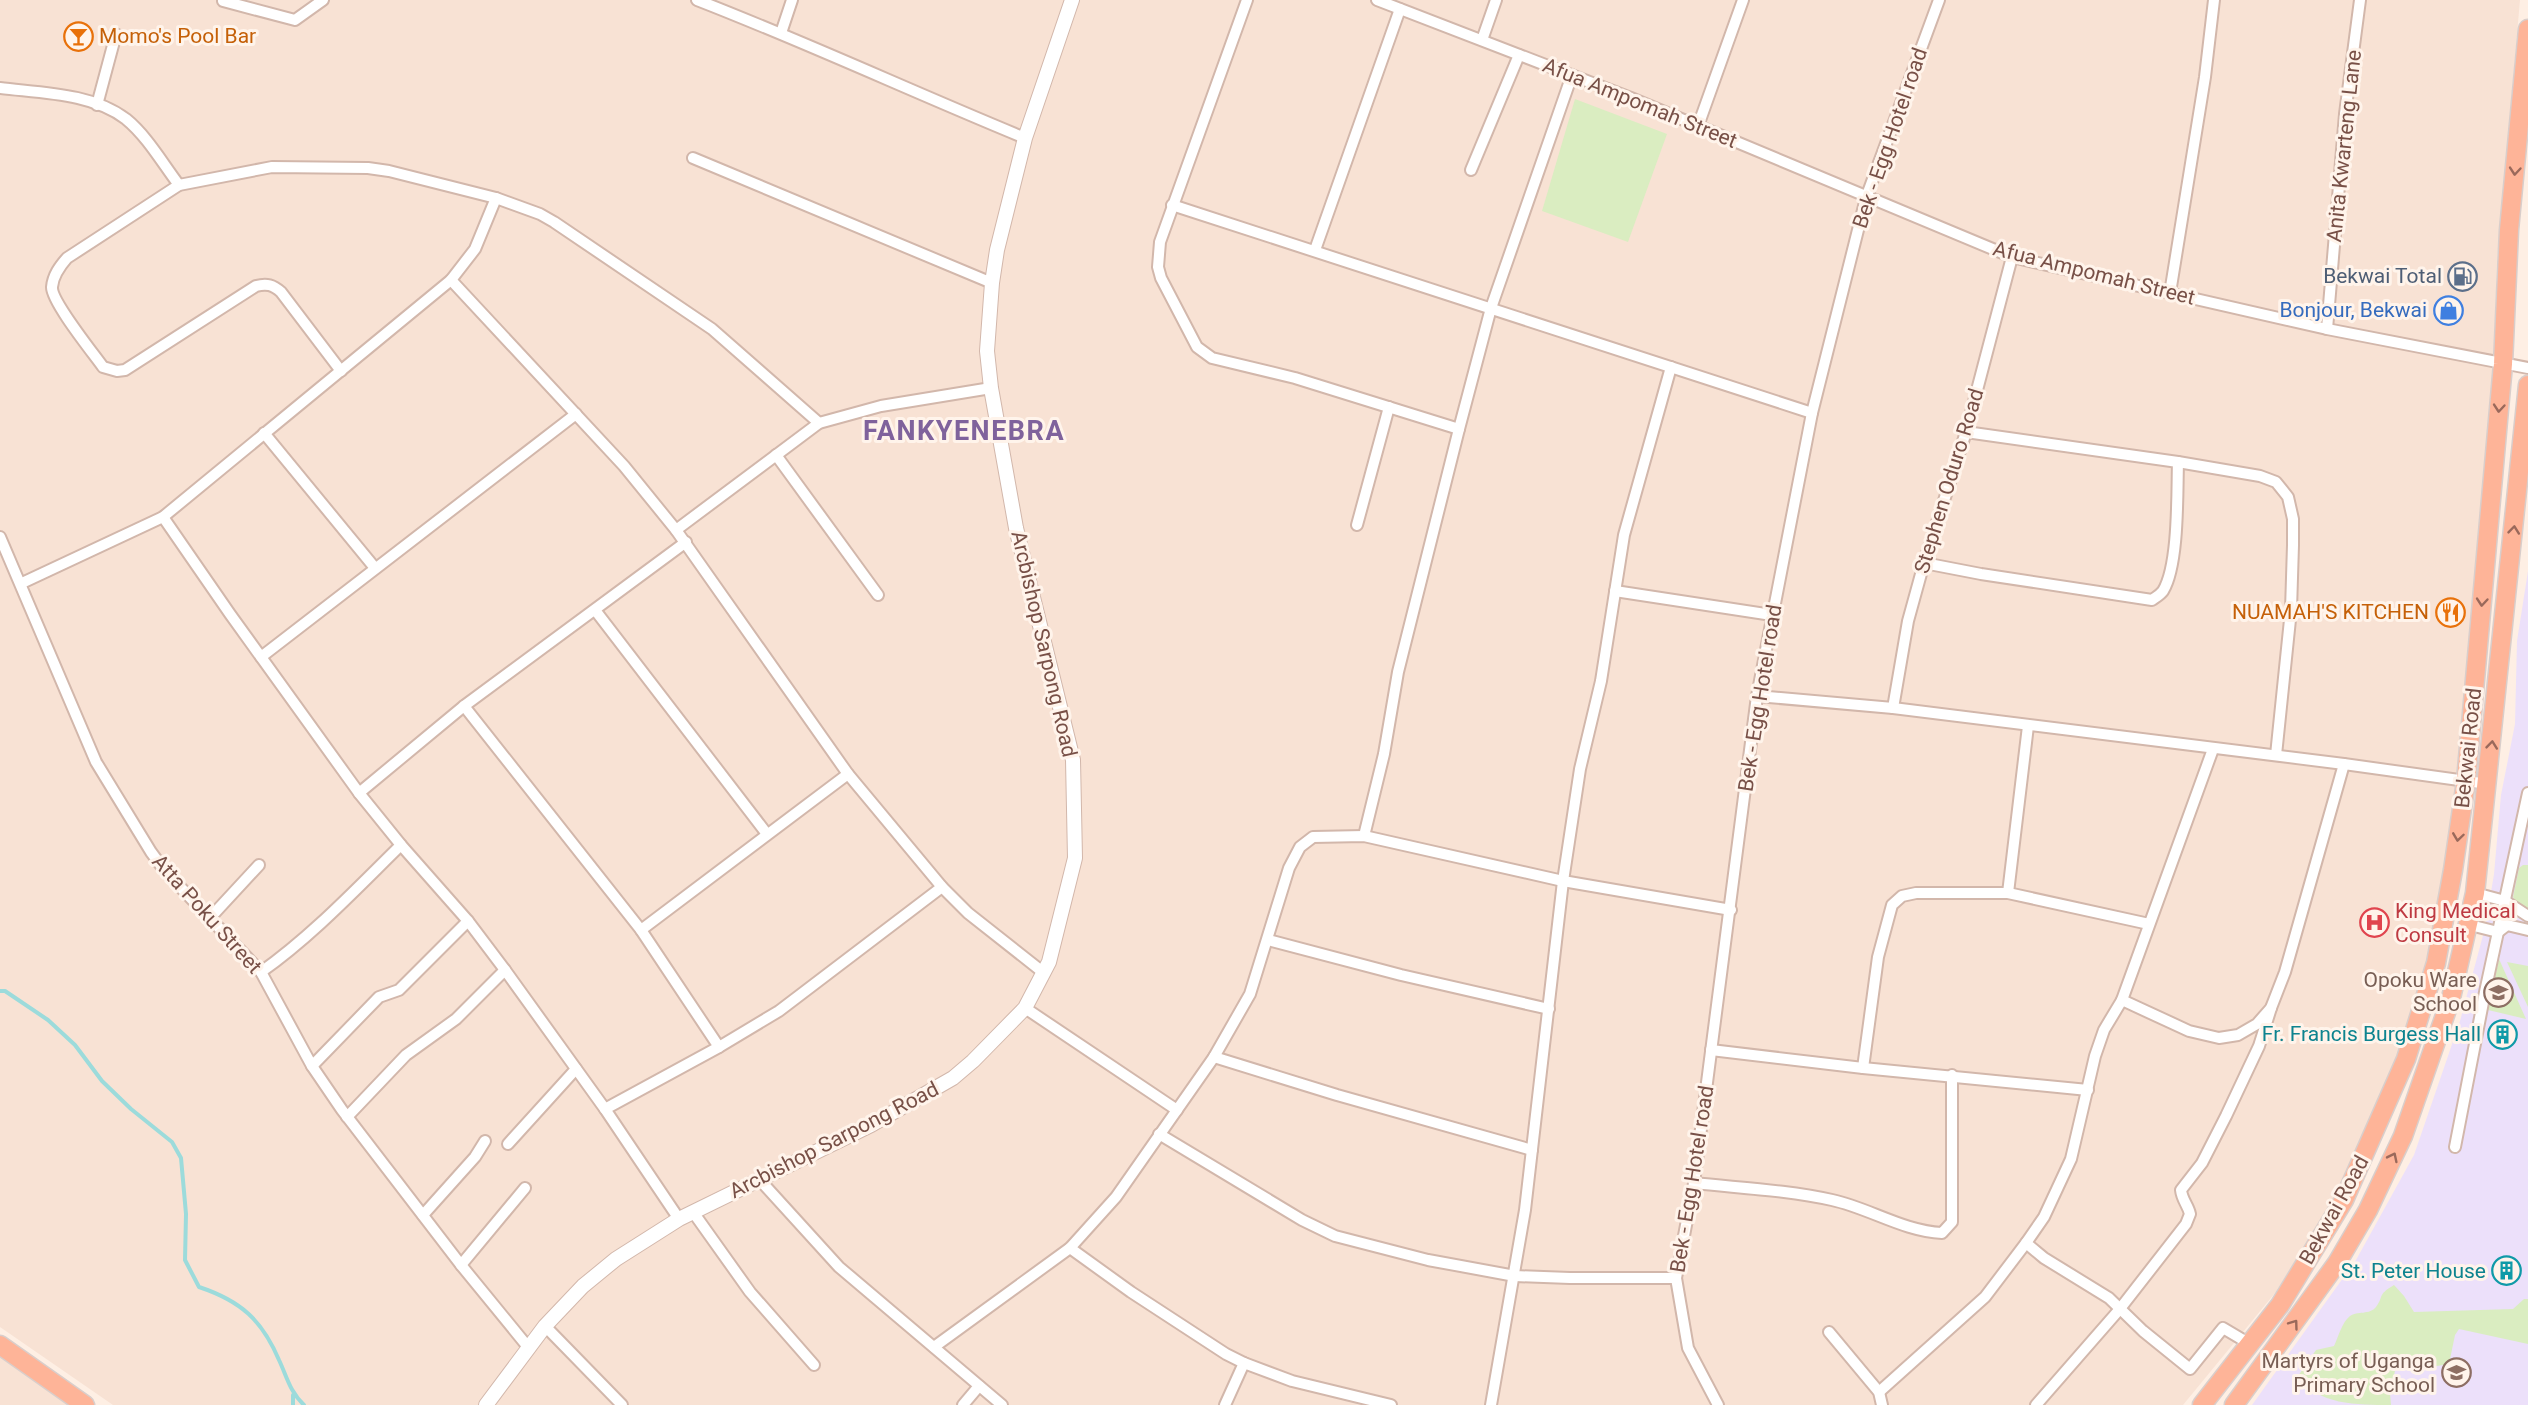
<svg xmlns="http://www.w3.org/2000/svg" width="2528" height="1405" font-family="Roboto,sans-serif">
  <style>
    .residential { fill: #f8e2d4 }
    .education { fill: #ece0fa }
    .green { fill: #daedc1 }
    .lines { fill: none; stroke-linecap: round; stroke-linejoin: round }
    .stream { stroke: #9cdbdb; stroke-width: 4 }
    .minor-casing { stroke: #d2b7ab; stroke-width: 14 }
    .tertiary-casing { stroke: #d2b7ab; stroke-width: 16 }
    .trunk-casing { stroke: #d9cecb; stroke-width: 21 }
    .minor { stroke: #fff; stroke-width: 10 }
    .tertiary { stroke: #fff; stroke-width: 14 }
    .trunk { stroke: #feb498; stroke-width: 18 }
    .oneway { stroke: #9a695b }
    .labels { text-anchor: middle; stroke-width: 6; stroke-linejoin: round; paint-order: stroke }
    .food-label { font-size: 21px; fill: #c56008; stroke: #fff4eb; text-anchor: start }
    .street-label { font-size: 21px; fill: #785047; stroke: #fff4eb }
    .service-label { font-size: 21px; fill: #4e5e75; stroke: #fff4eb; text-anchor: end }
    .shop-label { font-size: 21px; fill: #366cbe; stroke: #fff4eb; text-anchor: end }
    .health-label { font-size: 21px; fill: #be3a42; stroke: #fff4eb; text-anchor: start }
    .education-label { font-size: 21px; fill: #785e54; stroke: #fff4eb; text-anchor: end }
    .culture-label { font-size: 21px; fill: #0d838f; stroke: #fff4eb; text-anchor: end }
    .district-label { font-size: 27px; font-weight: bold; letter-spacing: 1.5px; fill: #7f629c; stroke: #fff4eb }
  </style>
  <rect width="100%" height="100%" fill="#feefe4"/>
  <g class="residential">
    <polygon points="0,0 2520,0 2497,261 2491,430 2452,848 2411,1037 2351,1171 2275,1293 2183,1405 113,1405 0,1327"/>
    <polygon points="0,1357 69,1405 0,1405"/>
  </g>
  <polygon class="education" points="2528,571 2528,1405 2252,1405 2356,1260 2414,1155 2460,1021 2485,928 2494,874 2501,795 2515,724 2517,641"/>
  <g class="green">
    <polygon points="1575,99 1667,134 1628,242 1542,211"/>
    <polygon points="2523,865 2528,865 2528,909 2517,906 2513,897 2519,868"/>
    <polygon points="2499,959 2526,1019 2488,1010"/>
    <polygon points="2507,962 2528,966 2528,1007"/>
    <path d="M2394,1285L2404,1296L2414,1312L2513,1309L2524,1299H2528V1344L2459,1329L2455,1335L2449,1364L2437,1366L2401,1358L2397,1362L2390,1393L2391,1405C2357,1405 2317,1405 2298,1376L2316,1350L2334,1346C2338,1338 2342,1322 2350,1316C2357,1311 2370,1315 2376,1307C2385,1295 2376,1296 2394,1285Z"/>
  </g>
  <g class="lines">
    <g class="stream">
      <path d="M0,991H5L48,1020L75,1045L102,1081L131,1109L172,1142L181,1158L186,1214L185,1260L199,1287C241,1301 262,1320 279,1360C287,1377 290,1392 304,1405"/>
      <polyline points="293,1405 293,1395"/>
    </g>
    <defs>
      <g id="minor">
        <path d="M697,0C808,43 915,93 1025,138"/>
        <polyline points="1247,0 1160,242 1158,267 1161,278 1197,347 1212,358 1295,378 1459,429"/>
        <polyline points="1377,0 1631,98 2012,257 2327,329 2528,368"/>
        <polyline points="223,1 295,20 323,0"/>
        <polyline points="781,33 792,0"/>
        <polyline points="1482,40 1496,0"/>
        <path d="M0,88C41,93 92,93 126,119C147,136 163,164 179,185"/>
        <polyline points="97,105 116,34"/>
        <polyline points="1698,126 1743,0"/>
        <polyline points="693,158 992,283"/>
        <polyline points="1471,170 1519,55"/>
        <polyline points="1172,205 1812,413"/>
        <polyline points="1315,250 1400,9"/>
        <polyline points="451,280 624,466 676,530 848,774 942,887 968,913 1044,973"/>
        <polyline points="2170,293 2205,77 2214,0"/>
        <polyline points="2327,329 2345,114 2360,0"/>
        <path d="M341,371L281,292C273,285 267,283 256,286L125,370L117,371L103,367C93,353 51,301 52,287C53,275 60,266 67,258L179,185L272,167L368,168L389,171L496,198L540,214L554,222L712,329L819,423"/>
        <polyline points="1966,432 2178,462 2260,476 2276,482 2288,497 2293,519 2293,545 2291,610 2276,755"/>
        <polyline points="264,433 375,568"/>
        <polyline points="776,455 878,595"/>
        <polyline points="163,517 230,614 359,793 401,845 468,921 505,970 605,1109 679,1219"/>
        <polyline points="1357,525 1389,407"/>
        <polyline points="676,530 819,423 881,406 991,388"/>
        <polyline points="0,537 96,762 151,852 165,871 261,972 312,1066 342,1110 461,1265 528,1347"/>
        <path d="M1924,563L1981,574L2152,600C2156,597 2160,595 2163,591C2179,565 2177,493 2178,462"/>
        <polyline points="22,583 163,517 451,280 475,249 496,198"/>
        <polyline points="1615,591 1772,615"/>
        <polyline points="595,610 767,834"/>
        <polyline points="261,657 576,414"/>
        <polyline points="1757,696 1893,708 2344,764 2488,784"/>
        <polyline points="464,706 641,930 719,1047"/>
        <polyline points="1893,708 1908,621 1924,563 1966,432 2012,257"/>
        <polyline points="2213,749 2122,1000 2104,1030 2095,1056 2071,1159 2044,1217 2026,1243 2044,1258 2109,1298 2143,1331 2190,1369 2223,1328 2250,1344"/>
        <polyline points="359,793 464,706 686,542"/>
        <polyline points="1364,836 1384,754 1398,672 1459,429 1491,308 1572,75"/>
        <polyline points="2008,893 2028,726"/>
        <polyline points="2475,893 2505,901 2528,916"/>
        <polyline points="209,919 259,865"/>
        <polyline points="2470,925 2498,932 2507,925 2528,930"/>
        <polyline points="641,930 848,774"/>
        <polyline points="1268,940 1401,975 1549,1009"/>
        <path d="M261,972C312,936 356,889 401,845"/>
        <polyline points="2122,1000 2189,1031 2219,1038 2238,1035 2257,1024 2271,1008 2285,972 2344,764"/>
        <polyline points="1025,1008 1177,1110"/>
        <polyline points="1711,1050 1863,1068 2088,1090"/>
        <polyline points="1214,1057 1337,1095 1532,1150"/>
        <polyline points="312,1066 379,997 399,990 468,921"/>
        <polyline points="1863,1068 1878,957 1892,905 1902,896 1916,893 2008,893 2149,924"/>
        <polyline points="605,1109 719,1047 779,1011 942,887"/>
        <polyline points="347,1117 406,1055 456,1019 505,970"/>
        <polyline points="1159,1134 1302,1220 1335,1236 1428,1260 1515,1276 1570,1278 1676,1278"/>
        <polyline points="508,1144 576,1069"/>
        <polyline points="2455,1147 2485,992 2528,793"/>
        <polyline points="759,1179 839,1267 1002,1405"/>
        <path d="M1694,1183C1740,1188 1787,1190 1832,1200C1869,1208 1903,1231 1942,1233L1952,1222V1075"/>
        <polyline points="693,1212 750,1292 814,1365"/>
        <polyline points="423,1215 475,1157 485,1141"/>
        <polyline points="1070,1248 1131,1292 1226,1354 1244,1363 1292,1381 1391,1405"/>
        <polyline points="461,1265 525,1188"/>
        <polyline points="545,1326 622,1405"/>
        <polyline points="1829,1332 1879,1392 1882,1405"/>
        <polyline points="934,1347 1070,1248 1116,1197 1214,1057 1250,994 1289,868 1300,847 1313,837 1364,836 1563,881 1731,910"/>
        <polyline points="1879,1392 1985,1297 2026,1243"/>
        <polyline points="963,1405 979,1386"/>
        <polyline points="1225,1405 1244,1363"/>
        <polyline points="1491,1405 1525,1210 1563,881 1580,769 1601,681 1624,535 1671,367"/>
        <polyline points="1718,1405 1688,1348 1676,1278 1694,1183 1757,696 1812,413 1866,198 1939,0"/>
        <path d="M2036,1405L2119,1310L2186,1224L2190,1214C2188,1205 2182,1200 2181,1190L2202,1163L2226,1116L2259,1046L2271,1008"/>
      </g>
      <polyline id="tertiary" points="486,1405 545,1326 583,1286 616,1259 679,1219 871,1125 953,1078 973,1061 1025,1008 1049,962 1075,858 1073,760 1016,528 991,388 987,351 992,283 997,250 1025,138 1072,0"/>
      <g id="trunk">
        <polyline points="0,1345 85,1405"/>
        <polyline points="2202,1405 2280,1305 2344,1200 2406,1059 2436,963 2453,870 2466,781 2503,364 2509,230 2528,29"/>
        <polyline points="2234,1405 2337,1263 2368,1210 2403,1136 2451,998 2475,893 2528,385"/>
      </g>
    </defs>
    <use href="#minor" class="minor-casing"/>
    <use href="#tertiary" class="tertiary-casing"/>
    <use href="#trunk" class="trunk-casing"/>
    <use href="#minor" class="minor"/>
    <use href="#tertiary" class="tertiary"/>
    <use href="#trunk" class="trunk"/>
  </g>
  <defs><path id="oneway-chevron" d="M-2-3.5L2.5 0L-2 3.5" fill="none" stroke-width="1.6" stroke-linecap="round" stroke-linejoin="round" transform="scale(1.5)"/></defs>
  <g class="oneway">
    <use href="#oneway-chevron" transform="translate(2515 171) rotate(95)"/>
    <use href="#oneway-chevron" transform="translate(2499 408) rotate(95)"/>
    <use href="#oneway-chevron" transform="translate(2514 530) rotate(-84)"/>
    <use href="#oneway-chevron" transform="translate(2482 602) rotate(95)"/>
    <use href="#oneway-chevron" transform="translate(2492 745) rotate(-84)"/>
    <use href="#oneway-chevron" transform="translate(2458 837) rotate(98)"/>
    <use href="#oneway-chevron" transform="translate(2393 1157) rotate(-64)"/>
    <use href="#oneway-chevron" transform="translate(2294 1324) rotate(-54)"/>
  </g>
  <defs>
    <symbol id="bar-ring" viewBox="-11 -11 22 22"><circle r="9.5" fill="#fff4eb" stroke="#e8710a" stroke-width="1.5"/><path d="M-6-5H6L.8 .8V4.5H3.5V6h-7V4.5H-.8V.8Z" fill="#e8710a"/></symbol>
    <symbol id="fuel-ring" viewBox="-11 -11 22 22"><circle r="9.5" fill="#fff4eb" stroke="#5c6f8a" stroke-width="1.5"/><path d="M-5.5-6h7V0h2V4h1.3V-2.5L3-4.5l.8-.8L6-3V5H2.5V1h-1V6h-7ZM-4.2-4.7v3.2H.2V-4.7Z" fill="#5c6f8a"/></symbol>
    <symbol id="shop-ring" viewBox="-11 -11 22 22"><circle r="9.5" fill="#fff4eb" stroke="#3f7fe0" stroke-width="1.5"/><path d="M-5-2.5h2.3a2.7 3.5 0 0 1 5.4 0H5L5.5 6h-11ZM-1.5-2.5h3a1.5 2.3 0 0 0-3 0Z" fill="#3f7fe0"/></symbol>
    <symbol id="restaurant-ring" viewBox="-11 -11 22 22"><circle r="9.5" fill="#fff4eb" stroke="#e8710a" stroke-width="1.5"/><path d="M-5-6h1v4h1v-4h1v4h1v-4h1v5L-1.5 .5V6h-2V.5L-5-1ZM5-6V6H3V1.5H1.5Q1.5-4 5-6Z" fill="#e8710a"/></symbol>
    <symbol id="hospital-ring" viewBox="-11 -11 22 22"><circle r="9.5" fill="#fff4eb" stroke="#e0444e" stroke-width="1.5"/><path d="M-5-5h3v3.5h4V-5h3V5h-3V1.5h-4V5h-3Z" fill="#e0444e"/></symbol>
    <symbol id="school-ring" viewBox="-11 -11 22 22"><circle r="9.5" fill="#fff4eb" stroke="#8d6e63" stroke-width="1.5"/><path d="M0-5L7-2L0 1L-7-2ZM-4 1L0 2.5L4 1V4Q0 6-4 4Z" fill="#8d6e63"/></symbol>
    <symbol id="building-ring" viewBox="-11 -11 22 22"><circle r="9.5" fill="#fff4eb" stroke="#0f9aa8" stroke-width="1.5"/><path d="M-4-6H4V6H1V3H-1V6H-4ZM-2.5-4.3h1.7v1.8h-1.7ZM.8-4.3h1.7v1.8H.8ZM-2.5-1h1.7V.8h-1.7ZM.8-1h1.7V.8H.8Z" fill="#0f9aa8"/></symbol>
  </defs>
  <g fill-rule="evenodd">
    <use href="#bar-ring" x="62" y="20" width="33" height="33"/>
    <use href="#fuel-ring" x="2446" y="260" width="33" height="33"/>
    <use href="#shop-ring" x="2432" y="294" width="33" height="33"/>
    <use href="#restaurant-ring" x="2434" y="596" width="33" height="33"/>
    <use href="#hospital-ring" x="2358" y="906" width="33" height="33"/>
    <use href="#school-ring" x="2482" y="976" width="33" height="33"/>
    <use href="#building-ring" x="2486" y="1018" width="33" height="33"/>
    <use href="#building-ring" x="2490" y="1254" width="33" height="33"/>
    <use href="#school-ring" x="2440" y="1356" width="33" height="33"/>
  </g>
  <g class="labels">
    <g class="food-label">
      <text x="99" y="43">Momo's Pool Bar</text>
      <text x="2429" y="619" text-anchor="end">NUAMAH'S KITCHEN</text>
    </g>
    <g class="street-label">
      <text transform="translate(1640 103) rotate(22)" y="7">Afua Ampomah Street</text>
      <text transform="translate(1890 138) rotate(-71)" y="7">Bek - Egg Hotel road</text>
      <text transform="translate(2344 146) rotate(-84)" y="7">Anita Kwarteng Lane</text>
      <text transform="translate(2094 273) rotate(14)" y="7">Afua Ampomah Street</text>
      <text transform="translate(1949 481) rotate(-73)" y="7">Stephen Oduro Road</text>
      <text transform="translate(1044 644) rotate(77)" y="7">Arcbishop Sarpong Road</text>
      <text transform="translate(1760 698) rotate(-81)" y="7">Bek - Egg Hotel road</text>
      <text transform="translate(2468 748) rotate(-84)" y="7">Bekwai Road</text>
      <text transform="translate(207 914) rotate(48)" y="7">Atta Poku Street</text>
      <text transform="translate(834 1140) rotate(-27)" y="7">Arcbishop Sarpong Road</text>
      <text transform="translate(1692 1179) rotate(-81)" y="7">Bek - Egg Hotel road</text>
      <text transform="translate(2334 1210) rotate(-61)" y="7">Bekwai Road</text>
    </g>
    <g class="service-label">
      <text x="2442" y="283">Bekwai Total</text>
    </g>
    <g class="shop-label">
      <text x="2427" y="317">Bonjour, Bekwai</text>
    </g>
    <g class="health-label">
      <text x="2395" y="918">King Medical<tspan x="2395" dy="24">Consult</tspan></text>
    </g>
    <g class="education-label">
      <text x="2477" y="987">Opoku Ware<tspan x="2477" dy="24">School</tspan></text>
      <text x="2435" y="1368">Martyrs of Uganga<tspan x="2435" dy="24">Primary School</tspan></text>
    </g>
    <g class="culture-label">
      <text x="2481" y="1041">Fr. Francis Burgess Hall</text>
      <text x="2486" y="1278">St. Peter House</text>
    </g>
    <g class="district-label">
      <text x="964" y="440">FANKYENEBRA</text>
    </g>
  </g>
</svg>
